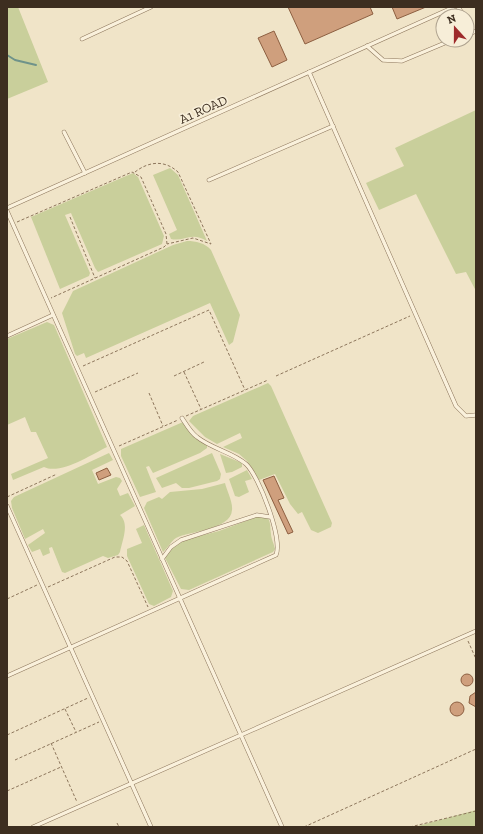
<svg xmlns="http://www.w3.org/2000/svg" width="483" height="834" font-family="'Zilla Slab',serif">
  <style>
    .green { fill: #c9cf9b }
    .lines { fill: none; stroke-linecap: round; stroke-linejoin: round }
    .stream { stroke: #6f938a; stroke-width: 2 }
    .building { fill: #cf9f7d; stroke: #8d5f41 }
    .service-casing { stroke: #8d765c; stroke-width: 4.5 }
    .path { stroke: #8d765c; stroke-width: 1; stroke-dasharray: 3 2; stroke-linecap: butt }
    .service { stroke: #faf1dc; stroke-width: 3.5 }
    .labels { text-anchor: middle; stroke-width: 3.5; stroke-linejoin: round; paint-order: stroke }
    .street-label { font-size: 13px; fill: #3d2e20; stroke: #f7eed8 }
  </style>
  <rect width="100%" height="100%" fill="#f0e4c8"/>
  <g class="green">
    <polygon points="7,7 18,7 48,82 7,99"/>
    <polygon points="476,110 476,291 466,272 456,274 416,194 379,210 366,183 404,166 395,148"/>
    <path d="M170,168L178,175L207,241C191,231 184,242 171,239L169,234L177,230L153,175Z"/>
    <polygon points="133,173 138,177 164,236 162,244 98,272 95,268 71,213 65,215 90,273 89,276 60,289 31,217"/>
    <path d="M187,241C196,241 205,243 211,250L240,315L233,342L229,345L210,303L86,358L84,353L77,356L75,354L62,313L73,291L173,245Z"/>
    <path d="M47,322L54,325L107,447C91,455 60,475 44,467L13,480L11,474L48,458L36,432H31L25,417L7,425V339Z"/>
    <polygon points="268,383 271,386 332,523 331,527 318,533 311,530 302,512 298,514 290,504 275,474 259,480 247,461 239,454 223,447 242,438 240,433 217,444 205,437 189,421 193,416"/>
    <polygon points="183,422 207,445 207,448 200,453 153,473 149,466 146,467 156,492 140,497 121,456 121,449"/>
    <path d="M109,453L113,460L92,470L98,484L116,477L120,478L122,481L117,489L120,496L128,493L135,506L120,515C130,524 122,541 120,552L118,555L108,558L103,556L65,573L62,572L52,547L49,548L50,553L43,556L40,549L32,552L28,545L45,533L43,529L25,539L12,508L11,501L14,497Z"/>
    <polygon points="212,453 221,474 220,479 217,481 189,488 182,488 176,483 162,488 156,478"/>
    <polygon points="220,454 242,463 242,467 232,472 226,473"/>
    <polygon points="247,470 252,479 245,481 249,492 239,497 235,496 229,479"/>
    <path d="M225,483C227,491 233,502 232,510C231,530 189,531 176,538C171,541 168,548 163,552L144,508L147,502L159,497L162,499L170,492L202,489Z"/>
    <path d="M259,516L268,518C271,524 270,527 271,534C271,538 274,544 275,549L273,552L189,590L181,589L165,558L171,549L184,540L219,531Z"/>
    <polygon points="144,525 173,591 171,597 154,606 149,604 127,556 127,549 142,543 136,529"/>
    <polygon points="476,810 476,827 414,827"/>
  </g>
  <g class="lines">
    <polyline class="stream" points="7,55 15,60 36,65"/>
  </g>
  <g class="building">
    <polygon points="288,7 370,7 373,14 305,44"/>
    <polygon points="392,7 426,7 397,19"/>
    <polygon points="274,31 287,60 272,67 258,38"/>
    <polygon points="107,468 111,475 99,480 96,473"/>
    <polygon points="274,476 284,498 278,500 293,532 288,534 263,480"/>
    <circle cx="467" cy="680" r="6"/>
    <polygon points="476,692 476,707 469,703 470,696"/>
    <circle cx="457" cy="709" r="7"/>
  </g>
  <g class="lines">
    <defs>
      <g id="service">
        <polyline points="458,7 464,16"/>
        <polyline points="467,22 473,32"/>
        <polyline points="467,35 476,31"/>
        <polyline points="82,39 151,7"/>
        <polyline points="367,46 383,60 402,61 452,40"/>
        <polyline points="309,72 456,406 466,416 476,415"/>
        <polyline points="64,132 85,173"/>
        <polyline points="209,180 333,126"/>
        <polyline points="7,208 454,7"/>
        <polyline points="7,211 282,827"/>
        <polyline points="7,336 53,315"/>
        <polyline points="7,506 151,827"/>
        <polyline points="162,559 171,547 181,540 257,515 270,517"/>
        <path d="M7,676L276,555C283,539 259,476 246,464C232,452 212,449 197,437C191,433 186,424 182,418"/>
        <polyline points="33,827 476,631"/>
      </g>
    </defs>
    <use href="#service" class="service-casing"/>
    <g class="path">
      <path d="M135,172C149,161 165,160 178,172L211,244L193,238L167,244"/>
      <polyline points="70,217 95,278"/>
      <polyline points="17,222 132,172 141,177 166,234 167,244 164,247 51,298"/>
      <polyline points="83,366 209,310 245,390"/>
      <polyline points="184,372 201,409"/>
      <polyline points="174,376 204,362"/>
      <polyline points="276,376 410,316"/>
      <polyline points="95,392 138,373"/>
      <polyline points="149,393 163,426"/>
      <polyline points="186,416 268,380"/>
      <polyline points="119,446 178,420"/>
      <polyline points="7,497 57,474"/>
      <polyline points="48,587 115,557 122,557 127,561 148,607"/>
      <polyline points="7,599 37,585"/>
      <polyline points="468,641 476,659"/>
      <polyline points="65,709 76,732"/>
      <polyline points="7,735 88,698"/>
      <polyline points="51,743 77,802"/>
      <polyline points="15,760 99,722"/>
      <polyline points="7,791 61,767"/>
      <polyline points="117,823 119,827"/>
      <polyline points="304,827 476,749"/>
      <polyline points="410,827 476,811"/>
    </g>
    <use href="#service" class="service"/>
  </g>
  <g class="labels">
    <g class="street-label">
      <text transform="translate(203 109) rotate(-24)" y="5">A1 ROAD</text>
    </g>
  </g>
  <rect width="483" height="834" fill="none" stroke="#3d2e20" stroke-width="16"/>
  <g transform="translate(455 28) rotate(339)"><circle r="19" fill="#f7eed8" stroke="#ada18e"/>
  <path d="M0-3L7 15L0 10L-7 15Z" fill="#9e2a2b"/>
  <text y="-6" font-size="11" font-weight="bold" text-anchor="middle" fill="#3d2e20">N</text>
  </g>
</svg>
